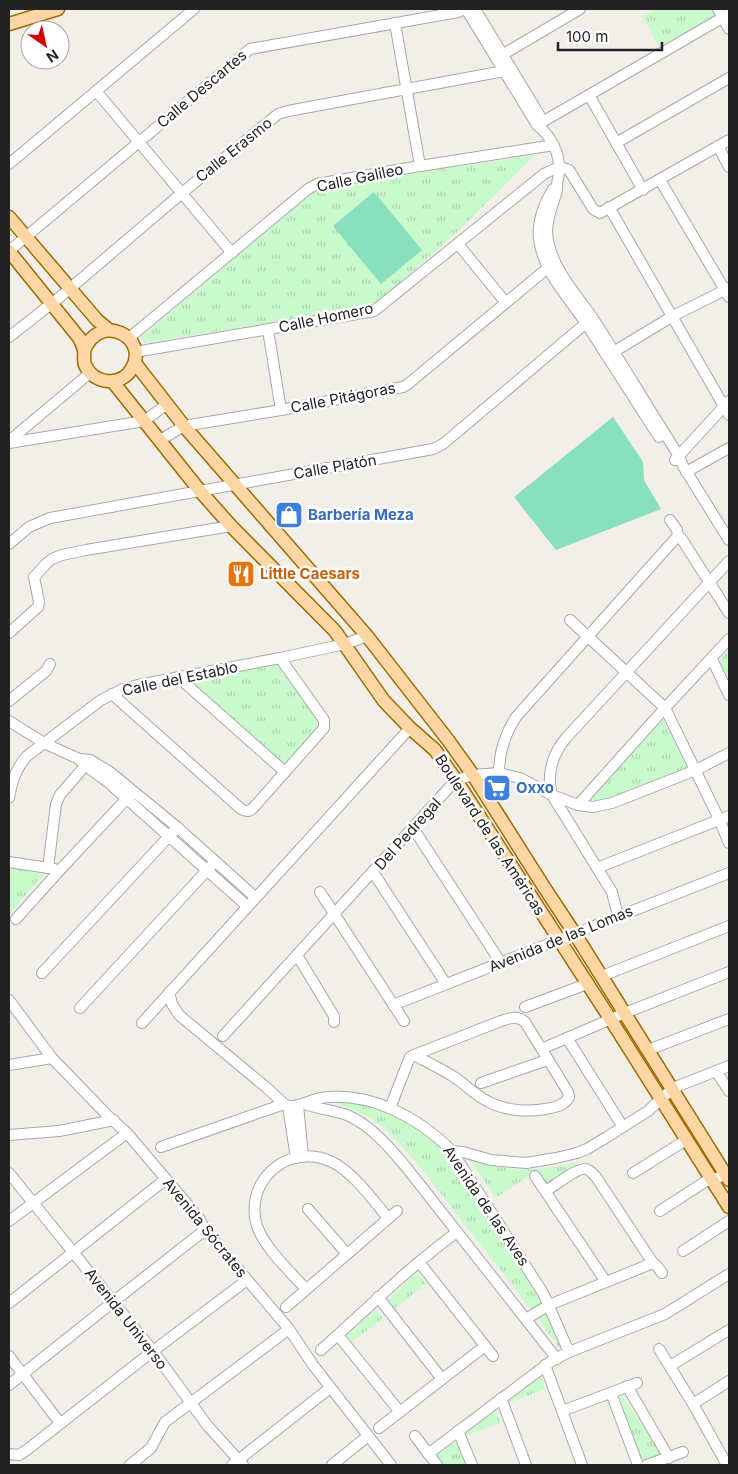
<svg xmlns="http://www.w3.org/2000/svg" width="738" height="1474" font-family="Inter,sans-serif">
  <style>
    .park { fill: url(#park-tufts) }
    .pitch { fill: #88e0be }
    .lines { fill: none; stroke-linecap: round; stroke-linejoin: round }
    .minor-casing { stroke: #a9a9a9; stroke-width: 12 }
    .major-casing { stroke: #a06b00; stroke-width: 15 }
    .minor { stroke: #fff; stroke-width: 10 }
    .major { stroke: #fcd6a4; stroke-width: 12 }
    .labels { text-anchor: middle; stroke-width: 5; stroke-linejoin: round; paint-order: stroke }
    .street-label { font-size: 15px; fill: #222; stroke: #fff }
    .shop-label { font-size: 15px; font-weight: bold; fill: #366cbe; stroke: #fff; text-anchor: start }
    .food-label { font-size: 15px; font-weight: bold; fill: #c56008; stroke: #fff; text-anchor: start }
  </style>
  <defs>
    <pattern id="park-tufts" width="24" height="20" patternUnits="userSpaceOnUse" patternTransform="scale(1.25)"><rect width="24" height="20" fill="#c8facc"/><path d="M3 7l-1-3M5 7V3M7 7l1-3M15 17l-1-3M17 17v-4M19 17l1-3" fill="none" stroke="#acd6af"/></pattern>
  </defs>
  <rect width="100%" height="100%" fill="#f2efe9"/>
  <g class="park">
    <polygon points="656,9 716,9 719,13 659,47 642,16"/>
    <polygon points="535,155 456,233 372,307 144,343 141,337 313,192 429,171"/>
    <polygon points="729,649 729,684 718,662"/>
    <polygon points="283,663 322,724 285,766 191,682 191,678"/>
    <polygon points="663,720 688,768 591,805 585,804"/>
    <polygon points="9,867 44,874 9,915"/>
    <polygon points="342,1099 370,1104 441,1138 546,1294 542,1306 536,1309 530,1308 420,1167 388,1131 367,1116 342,1105 329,1102"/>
    <path d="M468,1157C510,1174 535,1172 579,1162L545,1184L536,1171L496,1198Z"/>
    <polygon points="416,1273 426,1284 393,1310 387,1301"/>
    <polygon points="376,1309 383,1318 352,1342 347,1336"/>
    <polygon points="545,1313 549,1313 564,1349 562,1350 560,1349 541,1323 540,1317"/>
    <polygon points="541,1377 545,1389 509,1403 508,1401"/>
    <polygon points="621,1396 623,1397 661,1454 643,1460 640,1459 620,1399"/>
    <polygon points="496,1411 500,1423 465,1436 464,1434"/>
    <polygon points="453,1443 456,1443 465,1465 441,1465 435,1457"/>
  </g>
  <g class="pitch">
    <polygon points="374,192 422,250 381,284 333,226"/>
    <polygon points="613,417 643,462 644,480 661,509 556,550 514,497"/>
  </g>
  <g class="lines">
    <defs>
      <g id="minor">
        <path d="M466,9L537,125C551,136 560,153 559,171C559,176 557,181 557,186C557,190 557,193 555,197C550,213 544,228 549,245C556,274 578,296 594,320C623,365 650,411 679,456L683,466L729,540"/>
        <polyline points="475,9 543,121"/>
        <polyline points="718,9 729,29"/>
        <polyline points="395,23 420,166"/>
        <polyline points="497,58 580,9"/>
        <polyline points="96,91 232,253"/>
        <polyline points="589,95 643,190"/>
        <polyline points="537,125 729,14"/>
        <polyline points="616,143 729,78"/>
        <polyline points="718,146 729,167"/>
        <polyline points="9,164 194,9"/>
        <polyline points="660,180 729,297"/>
        <path d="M553,189C544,204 537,221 539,239C543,272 569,298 587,325C611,362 635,400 659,437"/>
        <polyline points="609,207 729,415"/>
        <polyline points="458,244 506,303"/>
        <polyline points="9,251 250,49 458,12 465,9"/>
        <polyline points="268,330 281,410"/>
        <polyline points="9,337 60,297 182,193 278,114 288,111 504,71"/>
        <polyline points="129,338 308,189 317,184 420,166 554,145"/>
        <path d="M135,352L374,311L544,174C552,170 561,165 569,170L593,209L600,213L729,140"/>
        <polyline points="610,354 673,316 729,288"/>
        <polyline points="160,440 184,426 281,410 403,387 408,384 555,262"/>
        <polyline points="9,441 90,373"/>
        <polyline points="9,443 144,421 166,405"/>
        <polyline points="675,460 729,401"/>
        <polyline points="686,472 729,448"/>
        <polyline points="670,520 677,530 678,537"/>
        <polyline points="678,537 681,538 729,613"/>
        <polyline points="9,544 29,527 50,518 433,449 443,444 592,318"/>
        <polyline points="570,620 665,708 719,819 729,843"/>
        <polyline points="9,633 38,607 39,602 34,577 46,564 52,559 62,555 86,550 231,526"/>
        <polyline points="712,659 729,695"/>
        <polyline points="178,677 285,772"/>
        <path d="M112,694L241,809C246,812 250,812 254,807L324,728V720L280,658"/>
        <polyline points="9,701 46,671 50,664"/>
        <polyline points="9,721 44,743 79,759 86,766 109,783 247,906"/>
        <polyline points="79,759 90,760 110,772 177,827 255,897"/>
        <path d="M499,773C499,753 505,734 516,717L675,539L678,537"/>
        <path d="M9,798C12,781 16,768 27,756L101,700L123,689L138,685L280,658L345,644L367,636"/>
        <polyline points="578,805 665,708 729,639"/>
        <polyline points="413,828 501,963"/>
        <polyline points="9,862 55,869"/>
        <polyline points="48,868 56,804 60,795 89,761"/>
        <polyline points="597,868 729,816"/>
        <polyline points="373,872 446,984"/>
        <polyline points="320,892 404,1021"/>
        <path d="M618,916L612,892L552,795C546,775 553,753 566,738L729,561"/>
        <polyline points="16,919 60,870 131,794"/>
        <polyline points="297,955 334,1016 334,1022"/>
        <polyline points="42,973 173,832"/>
        <polyline points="602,976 729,926"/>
        <polyline points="169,992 172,1004 179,1015 267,1088 284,1104"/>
        <polyline points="9,1000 52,1058 109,1117 127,1133 199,1218 205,1230 289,1329 313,1365 391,1465"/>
        <polyline points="393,1005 729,873"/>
        <polyline points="525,1007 587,984"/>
        <polyline points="80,1008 211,866"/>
        <polyline points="142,1023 410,728"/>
        <polyline points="223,1036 456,780 473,775 499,773 520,778 552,795 578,805 593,807 612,803 696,770 729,753"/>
        <polyline points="567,1038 623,1127"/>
        <polyline points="546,1047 625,1013 729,972"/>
        <polyline points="648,1050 729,1019"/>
        <polyline points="9,1065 52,1058"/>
        <polyline points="716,1071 729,1091"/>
        <polyline points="481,1083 547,1060"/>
        <path d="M305,1104C318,1109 333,1110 347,1115C372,1126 389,1147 406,1167L557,1359"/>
        <polyline points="298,1105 303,1157"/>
        <polyline points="288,1106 296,1158"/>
        <path d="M390,1108L410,1057L414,1055L501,1021C510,1018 517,1015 525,1022L568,1092L569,1097C564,1106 555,1107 546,1109C528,1112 506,1111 489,1102C476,1096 466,1085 454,1077C442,1069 427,1062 414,1055"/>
        <polyline points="9,1135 59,1131 114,1120"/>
        <path d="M161,1147L284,1104C296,1110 308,1100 321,1098C370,1091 418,1117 452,1151L543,1293L569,1352"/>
        <polyline points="452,1151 463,1152 491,1160 526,1163 556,1158 577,1153 587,1149 607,1137 648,1111 673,1088 729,1066"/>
        <polyline points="9,1173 153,1351 207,1425 243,1465"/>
        <polyline points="633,1173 686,1140"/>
        <polyline points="535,1176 606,1282"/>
        <path d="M546,1191C554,1186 578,1167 586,1169C590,1170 593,1174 596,1177L653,1263L657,1266L662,1273"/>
        <polyline points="308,1209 347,1254"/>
        <polyline points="660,1211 706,1181 712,1181 729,1172"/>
        <polyline points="9,1221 127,1133"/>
        <polyline points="683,1251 729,1221"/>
        <polyline points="419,1262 493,1356"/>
        <path d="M306,1289C291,1273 264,1247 257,1226C243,1181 289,1141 332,1162C353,1172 373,1200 388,1218"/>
        <polyline points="378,1297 442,1379"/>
        <polyline points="9,1303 166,1179"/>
        <polyline points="286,1307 397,1211"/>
        <polyline points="526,1319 549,1305 653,1263"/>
        <polyline points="338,1335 400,1412"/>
        <polyline points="659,1349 693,1404 727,1465"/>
        <path d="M321,1350C366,1310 408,1268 457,1232"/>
        <polyline points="9,1356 60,1423"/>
        <polyline points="545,1365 582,1465"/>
        <polyline points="670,1366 729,1330"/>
        <polyline points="9,1385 113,1302 205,1230"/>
        <polyline points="627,1386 669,1458"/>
        <polyline points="611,1393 638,1465"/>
        <polyline points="501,1398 526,1465"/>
        <polyline points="693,1404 729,1381"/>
        <polyline points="562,1411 637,1383"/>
        <polyline points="379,1428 485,1346"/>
        <polyline points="458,1431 472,1465"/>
        <polyline points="415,1436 437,1465"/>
        <polyline points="9,1454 19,1455 28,1449 153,1351 247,1280"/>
        <polyline points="428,1454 553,1360 569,1352 665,1314 729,1274"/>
        <polyline points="130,1465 151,1448 165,1422 289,1329"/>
        <polyline points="232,1465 330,1388"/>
        <polyline points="332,1465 368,1436"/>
        <polyline points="647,1465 683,1452"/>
      </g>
      <g id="major">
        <polyline points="9,24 58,9"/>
        <polyline points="9,217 97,320 109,330"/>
        <path d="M9,251L80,339C81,343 83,346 84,350C85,355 83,360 85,365C94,385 122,387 132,368C150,337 99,311 84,351"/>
        <polyline points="135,363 184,426 367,636 448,740 473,775 544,887 575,934 729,1180"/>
        <polyline points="113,382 200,491 231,526 335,631 384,701 410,728 435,750 456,780 611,1020 729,1207"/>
      </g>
    </defs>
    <use href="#minor" class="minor-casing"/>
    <use href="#major" class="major-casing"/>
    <use href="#minor" class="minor"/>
    <use href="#major" class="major"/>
  </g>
  <defs>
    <symbol id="shop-square" viewBox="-11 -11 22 22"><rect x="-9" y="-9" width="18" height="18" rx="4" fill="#3f7fe0" stroke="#fff"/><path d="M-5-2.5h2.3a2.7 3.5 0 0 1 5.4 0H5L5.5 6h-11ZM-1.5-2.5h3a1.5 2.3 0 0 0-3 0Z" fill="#fff"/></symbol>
    <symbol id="restaurant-square" viewBox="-11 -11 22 22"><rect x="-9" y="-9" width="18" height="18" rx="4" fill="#e8710a" stroke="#fff"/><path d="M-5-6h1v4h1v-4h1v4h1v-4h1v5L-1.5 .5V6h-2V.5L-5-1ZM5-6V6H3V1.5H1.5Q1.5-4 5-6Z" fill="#fff"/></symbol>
    <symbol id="supermarket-square" viewBox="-11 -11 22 22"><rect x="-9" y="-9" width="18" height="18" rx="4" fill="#3f7fe0" stroke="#fff"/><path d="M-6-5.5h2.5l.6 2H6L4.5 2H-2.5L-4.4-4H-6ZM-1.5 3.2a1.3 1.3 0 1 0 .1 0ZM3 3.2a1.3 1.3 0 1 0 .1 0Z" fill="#fff"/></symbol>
  </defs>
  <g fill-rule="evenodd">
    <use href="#shop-square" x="273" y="499" width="32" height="32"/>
    <use href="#restaurant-square" x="225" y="558" width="32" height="32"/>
    <use href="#supermarket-square" x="481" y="772" width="32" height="32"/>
  </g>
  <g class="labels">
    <g class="street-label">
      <text transform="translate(202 89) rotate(-40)" y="5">Calle Descartes</text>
      <text transform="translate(234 150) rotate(-39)" y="5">Calle Erasmo</text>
      <text transform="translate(360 178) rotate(-12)" y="5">Calle Galileo</text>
      <text transform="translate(326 318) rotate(-12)" y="5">Calle Homero</text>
      <text transform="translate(343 398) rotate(-11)" y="5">Calle Pitágoras</text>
      <text transform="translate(335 467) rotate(-10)" y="5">Calle Platón</text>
      <text transform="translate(180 679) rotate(-12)" y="5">Calle del Establo</text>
      <text transform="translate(408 834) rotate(-48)" y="5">Del Pedregal</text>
      <text transform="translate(490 835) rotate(57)" y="5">Boulevard de las Américas</text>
      <text transform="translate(561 939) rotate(-22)" y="5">Avenida de las Lomas</text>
      <text transform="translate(486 1206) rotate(56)" y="5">Avenida de las Aves</text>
      <text transform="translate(205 1228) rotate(51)" y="5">Avenida Sócrates</text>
      <text transform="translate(126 1319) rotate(52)" y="5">Avenida Universo</text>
    </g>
    <g class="shop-label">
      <text x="308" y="520">Barbería Meza</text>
      <text x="516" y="793">Oxxo</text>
    </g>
    <g class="food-label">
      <text x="260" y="579">Little Caesars</text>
    </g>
  </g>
  <rect width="738" height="1474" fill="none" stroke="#222222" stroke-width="20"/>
  <g transform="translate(45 45) rotate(146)"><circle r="24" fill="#ffffff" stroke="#a7a7a7"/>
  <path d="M0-4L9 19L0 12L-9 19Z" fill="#d40000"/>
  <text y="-8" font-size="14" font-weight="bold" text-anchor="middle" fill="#222222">N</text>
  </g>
  <path d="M558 42v8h104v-8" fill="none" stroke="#222222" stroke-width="2.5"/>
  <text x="566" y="42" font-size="15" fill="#222222" stroke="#ffffff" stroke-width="4" paint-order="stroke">100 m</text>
</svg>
